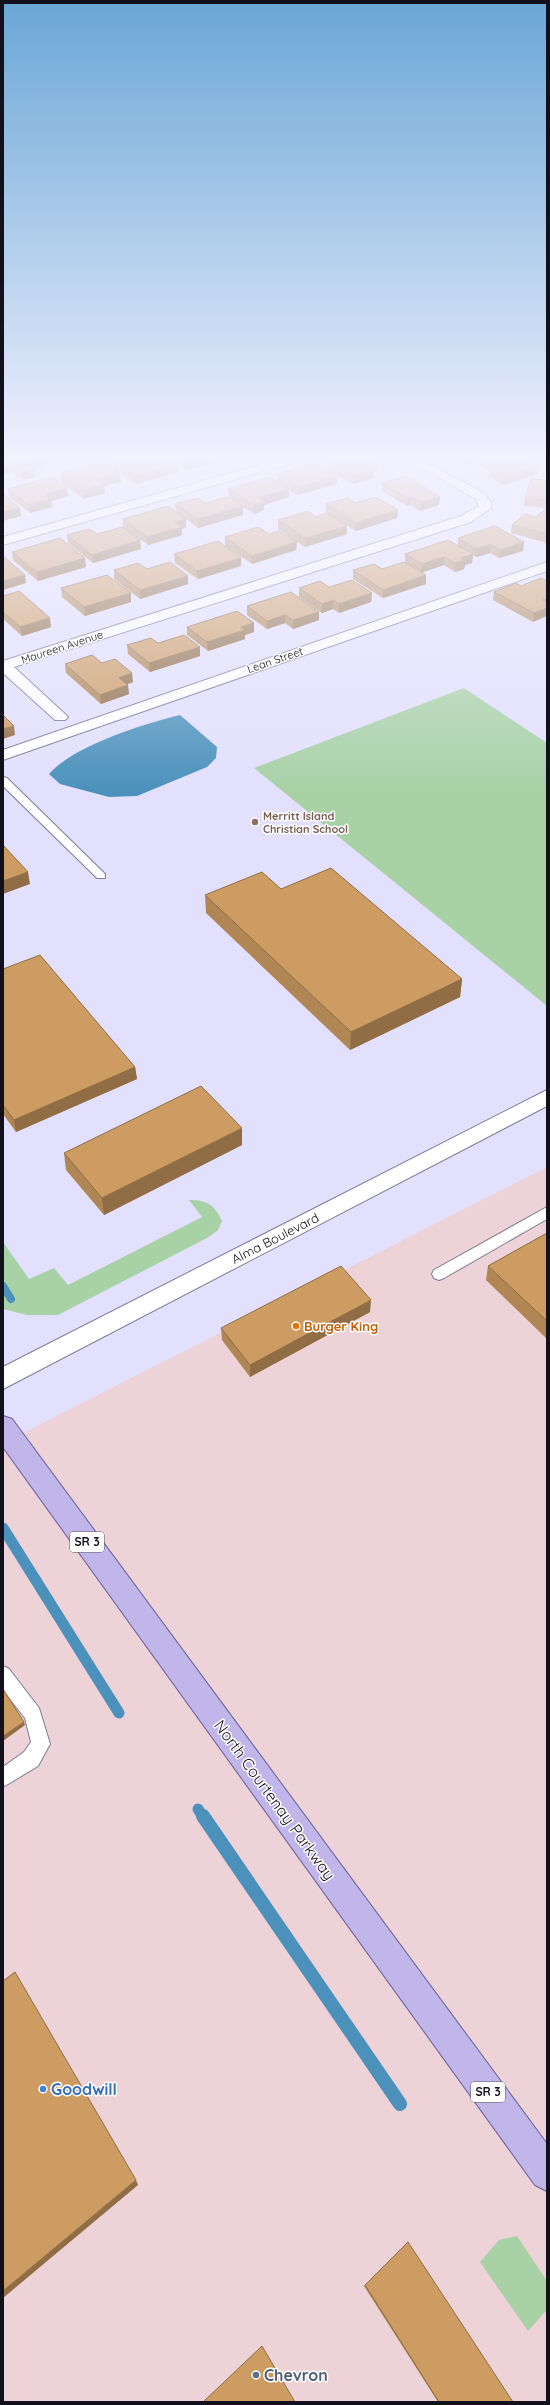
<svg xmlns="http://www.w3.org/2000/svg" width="550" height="2405" font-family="Quicksand,sans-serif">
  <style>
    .commercial { fill: #edd2d7 }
    .green { fill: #a8d1a6 }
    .water { fill: #4b91bb }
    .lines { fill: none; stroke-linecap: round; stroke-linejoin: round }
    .stream-far2 { stroke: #4b91bb; stroke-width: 8 }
    .stream-far1 { stroke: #4b91bb; stroke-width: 11 }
    .stream { stroke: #4b91bb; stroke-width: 14 }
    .lane-casing { stroke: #7e7a95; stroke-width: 2 }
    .street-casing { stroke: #7e7a95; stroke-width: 2 }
    .primary-casing { stroke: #685d97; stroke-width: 2 }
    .lane { fill: #fff; fill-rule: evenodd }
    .street { fill: #fff; fill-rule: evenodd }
    .primary { fill: #c1b6e9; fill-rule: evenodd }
    .wall { fill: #b08654 }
    .shaded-wall { fill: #906d45 }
    .building { fill: #cd9c62; stroke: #906d45 }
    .education-dot { fill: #8d6e63; stroke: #fff; stroke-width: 1.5 }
    .food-dot { fill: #e8710a; stroke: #fff; stroke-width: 1.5 }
    .shop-dot { fill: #3f7fe0; stroke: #fff; stroke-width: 1.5 }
    .service-dot { fill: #5c6f8a; stroke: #fff; stroke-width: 1.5 }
    .labels { text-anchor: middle; stroke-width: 3; stroke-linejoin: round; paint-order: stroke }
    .far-street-label { font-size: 11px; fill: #12111b; stroke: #fff }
    .far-education-label { font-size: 11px; font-weight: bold; fill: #785e54; stroke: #fff; text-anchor: start }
    .shield { fill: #fff; stroke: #59585f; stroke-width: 1 }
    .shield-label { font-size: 12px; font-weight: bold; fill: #12111b }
    .street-label { font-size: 13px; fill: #12111b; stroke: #fff }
    .food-label { font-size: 13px; font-weight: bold; fill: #c56008; stroke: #fff; text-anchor: start }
    .near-street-label { font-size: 16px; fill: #12111b; stroke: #fff }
    .near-shop-label { font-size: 16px; font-weight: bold; fill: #366cbe; stroke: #fff; text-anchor: start }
    .near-service-label { font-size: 16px; font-weight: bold; fill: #4e5e75; stroke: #fff; text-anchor: start }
  </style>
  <rect width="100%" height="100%" fill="#e3e0fe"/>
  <polygon class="commercial" points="547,1167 547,2402 3,2402 3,1443"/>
  <g class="green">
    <polygon points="464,688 547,743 547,1006 254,768"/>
    <path d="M189,1200C207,1200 215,1205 222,1221L218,1230L207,1238L58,1315H27L3,1309V1242L29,1279L54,1268L68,1285L202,1217Z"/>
    <polygon points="517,2236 547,2281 546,2311 528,2331 480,2262 499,2240"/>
  </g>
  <path class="water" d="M180,715L217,747L216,758L207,767L137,796L109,797L60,784L49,774C73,746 143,724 180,715Z"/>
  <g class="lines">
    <polyline class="stream-far2" points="3,1286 11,1299"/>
    <g class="stream-far1">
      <polyline points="3,1528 119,1713"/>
      <polyline points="198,1809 203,1817"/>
    </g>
    <polyline class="stream" points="203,1816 400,2104"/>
    <defs>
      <g id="lane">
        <polygon points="3,777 7,778 105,874 105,878 97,878 3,786"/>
        <polygon points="547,1207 547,1219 444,1278 439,1280 434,1278 432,1274 434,1270"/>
        <polygon points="3,1666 9,1669 39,1708 50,1744 38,1766 3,1787 3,1767 24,1752 31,1742 25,1718 3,1690"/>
      </g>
      <g id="street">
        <polygon points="295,455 313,455 311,458 3,545 3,537"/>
        <polygon points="398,455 412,455 484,493 491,502 491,508 471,522 14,667 65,714 68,717 65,720 55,720 3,673 3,661 461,516 479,506 476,499"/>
        <polygon points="547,562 547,571 3,760 3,750"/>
        <polygon points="547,1090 547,1106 3,1389 3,1367"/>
      </g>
      <polygon id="primary" points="3,1416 12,1419 547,2144 547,2191 535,2185 3,1447"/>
    </defs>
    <use href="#lane" class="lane-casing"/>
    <use href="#street" class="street-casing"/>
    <use href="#primary" class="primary-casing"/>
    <use href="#lane" class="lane"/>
    <use href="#street" class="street"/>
    <use href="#primary" class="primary"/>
  </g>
  <g class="wall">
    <polygon points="3,455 26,456 26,455 82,455 39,466 38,465 38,470 34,471 35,477 23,480 12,472 3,474"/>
    <polygon points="167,455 226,455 226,459 187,470 167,457"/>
    <polygon points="447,455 504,455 502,455 538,474 503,485 490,477 490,471 481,466 481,461 467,465"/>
    <polygon points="380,457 380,465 377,466 377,472 374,472 374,478 353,484 326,469 327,460"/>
    <polygon points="114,461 178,464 178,472 136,484 114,469"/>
    <polygon points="60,474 121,482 104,486 105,493 84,499 61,482"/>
    <polygon points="277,474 337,484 297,495 289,490 289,497 264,505 264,510 254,514 229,497 228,489 277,481"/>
    <polygon points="547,480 547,543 511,533 512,525 536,517 546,508 524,506 525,498"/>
    <polygon points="382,483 439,505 420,511 410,505 407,506 382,491"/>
    <polygon points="8,489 68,496 52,501 52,507 30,513 9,497"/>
    <polygon points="206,503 243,506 243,515 198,528 186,519 186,527 182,529 182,535 148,545 123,528 123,519 176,512 175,504"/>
    <polygon points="356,503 398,510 397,518 356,531 326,513 326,504"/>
    <polygon points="316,517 347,534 305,547 278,529 278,520"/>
    <polygon points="97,534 140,540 141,549 93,563 68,543 67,535"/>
    <polygon points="269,534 297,542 296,550 252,564 225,546 225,537"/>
    <polygon points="458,538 524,542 523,551 499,558 490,553 476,557 473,555 472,563 465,565 464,569 455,572 444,565 422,572 426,584 383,598 353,579 353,570 382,569 405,562 405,554 458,546"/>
    <polygon points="12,552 86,567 38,581 13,560"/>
    <polygon points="174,554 241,558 241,566 198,579 175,563"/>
    <polygon points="147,569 188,584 140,599 114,579 114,570"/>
    <polygon points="541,578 533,622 493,600 494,592 521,586"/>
    <polygon points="329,587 372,593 371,602 339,613 333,609 322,613 299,597 299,588"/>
    <polygon points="61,588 131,602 85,616 62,597"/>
    <polygon points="3,596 51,627 22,636 3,619"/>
    <polygon points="247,606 319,612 319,620 293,629 285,623 267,629 247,615"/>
    <polygon points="254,623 254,632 245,635 245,639 208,651 187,635 187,627"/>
    <polygon points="158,643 200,647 200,656 150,672 128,654 127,645"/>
    <polygon points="102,663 133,682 127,684 129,694 101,704 66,673 65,664"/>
    <polygon points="205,895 462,979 460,997 350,1050 206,913"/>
    <polygon points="3,969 135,1067 137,1079 16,1132 3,1114"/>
    <polygon points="242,1145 104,1215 66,1170 64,1153"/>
    <polygon points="547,1233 547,1339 486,1280 488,1266"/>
    <polygon points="370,1312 250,1377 222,1340 221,1328"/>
    <polygon points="365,2285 513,2402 438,2402 364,2286"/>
  </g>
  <g class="shaded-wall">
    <polygon points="52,455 82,455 39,466 38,458"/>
    <polygon points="214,455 226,455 226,459 187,470 186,462"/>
    <polygon points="478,455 504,455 485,460 481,458 481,461 467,465 468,457"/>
    <polygon points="380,457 380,465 377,466 377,472 374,472 374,478 353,484 353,476 368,466 371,460"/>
    <polygon points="37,462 38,470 34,471 35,477 23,480 22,472 28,465"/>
    <polygon points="11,464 12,472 3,474 3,466"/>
    <polygon points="178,464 178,472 136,484 136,476"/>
    <polygon points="539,466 538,474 503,485 504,477"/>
    <polygon points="120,474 121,482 104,486 105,493 84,499 83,490 98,480"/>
    <polygon points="337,476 337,484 297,495 297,487"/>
    <polygon points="67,488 68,496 52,501 52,507 30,513 29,505 45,494"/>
    <polygon points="289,489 289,497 264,505 264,510 254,514 254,505 258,498"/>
    <polygon points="411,497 410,505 407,506 407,498"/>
    <polygon points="440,497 439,505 420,511 421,502"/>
    <polygon points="243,506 243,515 198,528 198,519"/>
    <polygon points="20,508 21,516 3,521 3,512"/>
    <polygon points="398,510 397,518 356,531 356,523"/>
    <polygon points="186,519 186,527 182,529 182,535 148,545 147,537 175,522"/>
    <polygon points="347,526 347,534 305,547 306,538"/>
    <polygon points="140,540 141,549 93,563 92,555"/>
    <polygon points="297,542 296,550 252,564 252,556"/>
    <polygon points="524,542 523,551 499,558 500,550"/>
    <polygon points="491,544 490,553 476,557 477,549"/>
    <polygon points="473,554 472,563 465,565 464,569 455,572 455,563 461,558"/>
    <polygon points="444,557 444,565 421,573 422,564"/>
    <polygon points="85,558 86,567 38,581 37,572"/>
    <polygon points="241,558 241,566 198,579 197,571"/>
    <polygon points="25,575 26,583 3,590 3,581"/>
    <polygon points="426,575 426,584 383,598 383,590"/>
    <polygon points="188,576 188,584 140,599 140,590"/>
    <polygon points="131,593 131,602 85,616 84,607"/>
    <polygon points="372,593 371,602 339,613 339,604"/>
    <polygon points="547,599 547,607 543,600"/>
    <polygon points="334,600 333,609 322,613 322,604"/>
    <polygon points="547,608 547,616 533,622 534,613"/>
    <polygon points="319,612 319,620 293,629 293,620"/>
    <polygon points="285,615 285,623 267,629 267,621"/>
    <polygon points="50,618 51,627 22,636 20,627"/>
    <polygon points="254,623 254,632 245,635 245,639 208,651 207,642 241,627"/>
    <polygon points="200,647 200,656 150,672 149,663"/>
    <polygon points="132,673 133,682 120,687 119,678"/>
    <polygon points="128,685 129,694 101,704 100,695"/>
    <polygon points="14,726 15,735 3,739 3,729"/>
    <polygon points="28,872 30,884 3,894 3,881"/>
    <polygon points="462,979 460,997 350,1050 351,1032"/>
    <polygon points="135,1067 137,1079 16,1132 14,1120"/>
    <polygon points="242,1128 242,1145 104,1215 102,1198"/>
    <polygon points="371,1300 370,1312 250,1377 250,1365"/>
    <polygon points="24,1722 25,1725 3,1741 3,1736"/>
    <polygon points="136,2180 138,2185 3,2298 3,2291"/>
  </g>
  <g class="building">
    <polygon points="3,455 25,455 37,462 28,465 34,469 22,472 11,464 3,466"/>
    <polygon points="34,455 52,455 38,458"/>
    <polygon points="138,455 163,455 178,464 136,476 114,461"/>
    <polygon points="175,455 214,455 186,462"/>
    <polygon points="348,455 376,455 380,457 371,460 377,463 368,466 374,470 353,476 327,460"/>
    <polygon points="463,455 478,455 468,457"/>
    <polygon points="493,455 502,455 508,458 518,455 539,466 504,477 490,469 498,467 481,458"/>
    <polygon points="104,462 120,474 98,480 104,485 83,490 60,474"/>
    <polygon points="316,463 337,476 297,487 277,474"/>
    <polygon points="405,476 440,497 421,502 411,497 407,498 382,483"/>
    <polygon points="52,477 67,488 45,494 51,499 29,505 8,489"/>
    <polygon points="270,477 289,489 258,498 264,502 254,505 228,489"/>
    <polygon points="531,479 547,480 547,500 525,498"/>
    <polygon points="3,494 20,508 3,512"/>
    <polygon points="228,497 243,506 198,519 175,504 198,498 206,503"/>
    <polygon points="376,497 398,510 356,523 326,504 348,498 356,503"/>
    <polygon points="168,506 186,519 175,522 182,527 147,537 123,519"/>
    <polygon points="547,508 547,534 512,525 525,514 536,517"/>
    <polygon points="308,511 316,517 327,513 347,526 306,538 278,520"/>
    <polygon points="495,526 524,542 500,550 491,544 477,549 458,538"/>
    <polygon points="122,527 140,540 92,555 67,535 89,529 97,534"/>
    <polygon points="258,527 269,534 279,531 297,542 252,556 225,537"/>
    <polygon points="60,538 85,558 37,572 12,552"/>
    <polygon points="448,540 473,554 461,558 465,560 455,563 444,557 422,564 405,554"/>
    <polygon points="218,541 241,558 197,571 174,554"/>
    <polygon points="3,556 25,575 3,581"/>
    <polygon points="170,562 188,576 140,590 114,570 138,563 147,569"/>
    <polygon points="404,562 426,575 383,590 353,570 374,564 382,569"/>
    <polygon points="107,575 131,593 84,607 61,588"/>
    <polygon points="541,578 547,581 547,599 543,600 547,602 547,608 534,613 494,592 516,583 521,586"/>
    <polygon points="352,580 372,593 339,604 334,600 322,604 299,588 320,581 329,587"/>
    <polygon points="19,591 50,618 20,627 3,612 3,596"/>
    <polygon points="291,592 319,612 293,620 285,615 267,621 247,606"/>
    <polygon points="237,611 254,623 241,627 245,630 207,642 187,627"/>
    <polygon points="184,635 200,647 149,663 127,645 151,638 158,643"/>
    <polygon points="92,655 102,663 115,659 132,673 119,678 128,685 100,695 65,664"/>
    <polygon points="3,715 14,726 3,729"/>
    <polygon points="3,845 28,872 3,881"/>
    <polygon points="331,868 462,979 351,1032 205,895 262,872 281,889"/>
    <polygon points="40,955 135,1067 14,1120 3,1105 3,969"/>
    <polygon points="201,1086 242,1128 102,1198 64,1153"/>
    <polygon points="547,1233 547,1321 488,1266"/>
    <polygon points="341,1266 371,1300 250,1365 221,1328"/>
    <polygon points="3,1689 24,1722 3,1736"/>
    <polygon points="15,1972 136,2180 3,2291 3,1981"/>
    <polygon points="408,2242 513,2402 439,2402 365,2285"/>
    <polygon points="262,2346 295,2402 203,2402"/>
  </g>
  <linearGradient id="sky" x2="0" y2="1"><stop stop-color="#69a6d6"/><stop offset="0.58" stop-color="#f2f1ff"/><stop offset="1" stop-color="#f2f1ff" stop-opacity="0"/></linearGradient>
  <rect width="550" height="791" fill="url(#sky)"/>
  <circle class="education-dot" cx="255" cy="822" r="4"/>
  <circle class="food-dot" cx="296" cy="1326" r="4"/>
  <circle class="shop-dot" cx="43" cy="2089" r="4"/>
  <circle class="service-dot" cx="256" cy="2375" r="4"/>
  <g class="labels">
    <g class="far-street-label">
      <text transform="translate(62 647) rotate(-18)" y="4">Maureen Avenue</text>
      <text transform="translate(275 660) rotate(-19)" y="4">Lean Street</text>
    </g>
    <g class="far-education-label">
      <text x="263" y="820">Merritt Island<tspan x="263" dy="13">Christian School</tspan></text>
    </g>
    <g class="shield">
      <rect x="70" y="1532" width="34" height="20" rx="3"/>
      <rect x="471" y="2082" width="34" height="20" rx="3"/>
    </g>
    <g class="shield-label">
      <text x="87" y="1546">SR 3</text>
      <text x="488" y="2096">SR 3</text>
    </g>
    <g class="street-label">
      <text transform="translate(275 1238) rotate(-27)" y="5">Alma Boulevard</text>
    </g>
    <g class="food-label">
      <text x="304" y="1331">Burger King</text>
    </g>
    <g class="near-street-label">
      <text transform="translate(275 1800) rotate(54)" y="6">North Courtenay Parkway</text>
    </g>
    <g class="near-shop-label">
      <text x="51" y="2095">Goodwill</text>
    </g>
    <g class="near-service-label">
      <text x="264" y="2381">Chevron</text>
    </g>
  </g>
  <rect width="550" height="2405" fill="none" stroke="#12111b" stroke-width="8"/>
</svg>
